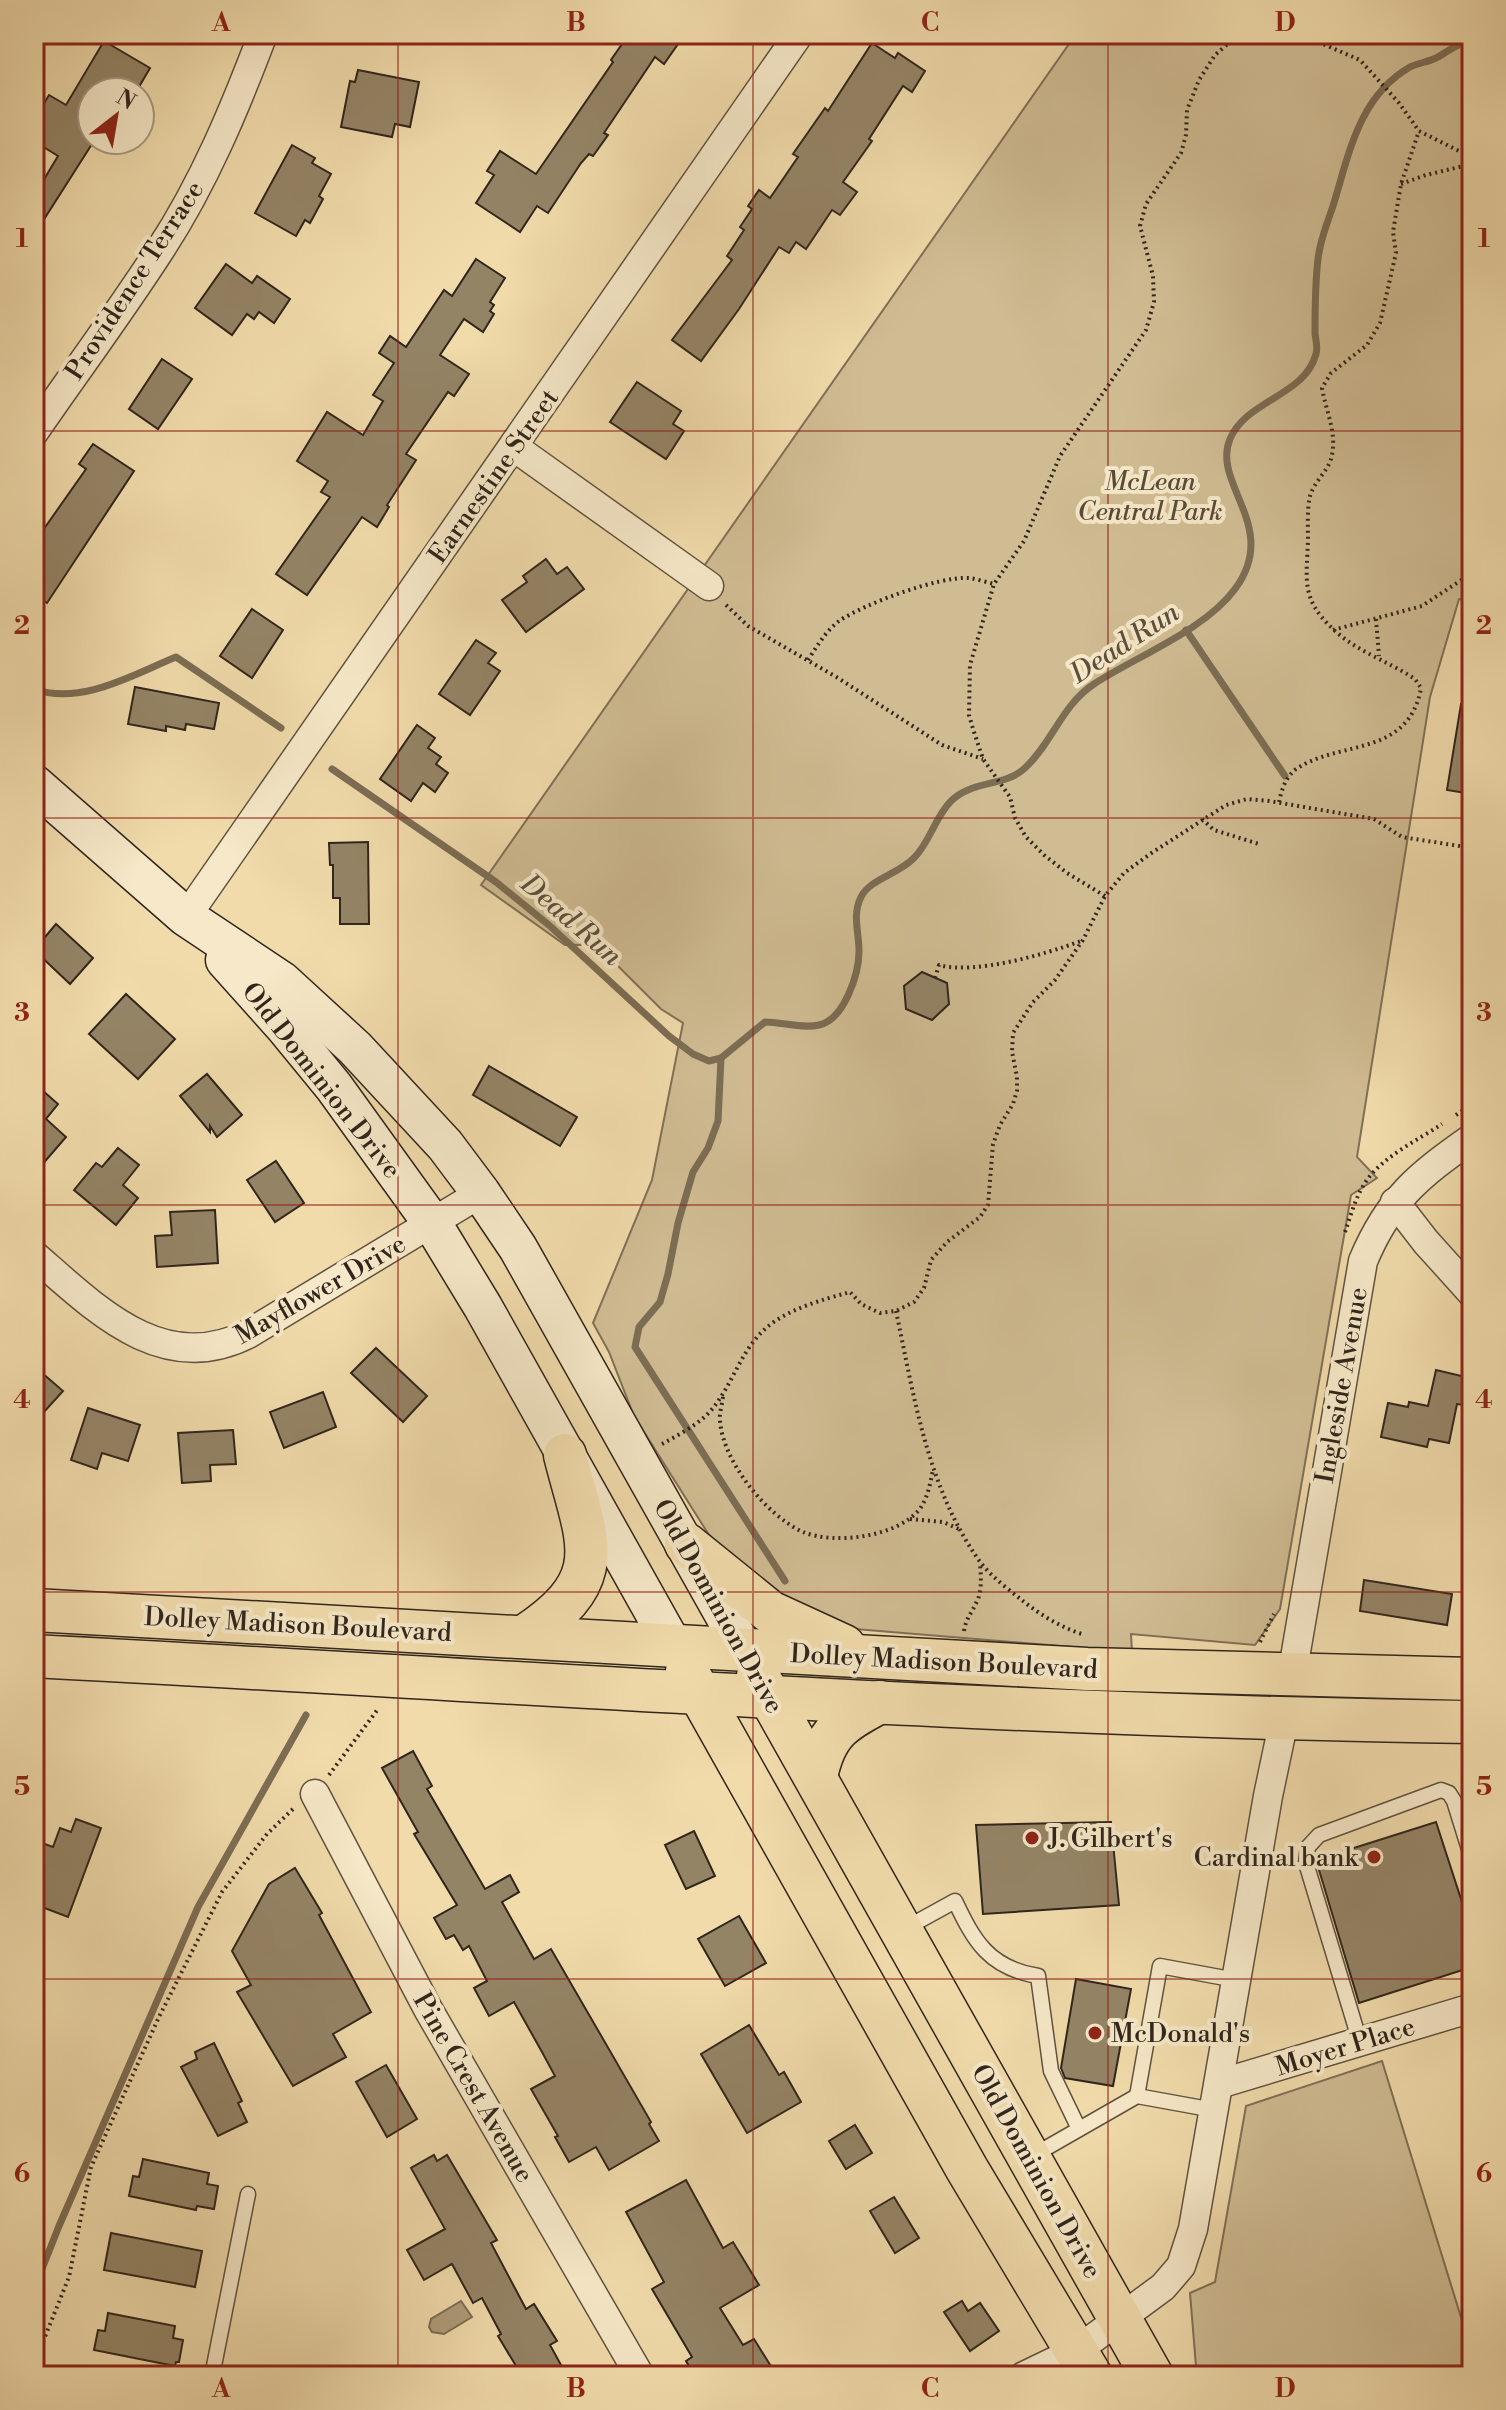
<svg xmlns="http://www.w3.org/2000/svg" width="1506" height="2410" font-family="'Libre Bodoni',serif">
  <style>
    .green { fill: #d0bc93; stroke: #807058; stroke-width: 2 }
    .water { fill: #af9d7a; stroke: #7c6d54; stroke-width: 2 }
    .lines { fill: none; stroke-linecap: round; stroke-linejoin: round }
    .stream { stroke: #7c6d54; stroke-width: 7 }
    .building { fill: #948466; stroke: #30251c; stroke-width: 2 }
    .service-casing { stroke: #605240; stroke-width: 17 }
    .minor-casing { stroke: #605240; stroke-width: 31 }
    .secondary-casing { stroke: #30251c; stroke-width: 41 }
    .primary-casing { stroke: #30251c; stroke-width: 45 }
    .path { stroke: #30251c; stroke-width: 4; stroke-dasharray: 2 4; stroke-linecap: butt }
    .service { stroke: #f6e8c8; stroke-width: 14 }
    .minor { stroke: #f6e8c8; stroke-width: 28 }
    .secondary { stroke: #f6e8c8; stroke-width: 38 }
    .primary { stroke: #f1dbab; stroke-width: 42 }
    .grid { fill: none; stroke: #8f2418; stroke-width: 2; stroke-opacity: 0.55 }
    .poi-dot { fill: #8f2418; stroke: #f6e8c8; stroke-width: 3 }
    .labels { text-anchor: middle; stroke-width: 8; stroke-linejoin: round; paint-order: stroke }
    .street-label { font-size: 26px; fill: #30251c; stroke: #f6e8c8 }
    .park-label { font-size: 26px; font-style: italic; fill: #584b3a; stroke: #f6e8c8 }
    .poi-label { font-size: 26px; fill: #30251c; stroke: #f6e8c8; text-anchor: start }
    .water-label { font-size: 28px; font-style: italic; fill: #5c4f3d; stroke: #f6e8c8 }
    .neatline { fill: none; stroke: #8f2418; stroke-width: 3 }
    .grid-label { font-size: 26px; text-anchor: middle; font-weight: bold; fill: #8f2418 }
  </style>
  <rect width="100%" height="100%" fill="#f1dbab"/>
  <filter id="stains"><feTurbulence type="fractalNoise" baseFrequency=".0025" numOctaves="4"/><feColorMatrix values="0 0 0 0 .2 0 0 0 0 .09 0 0 0 0 .02 0 0 0 .5 -.17"/></filter>
  <radialGradient id="worn" r=".72"><stop offset=".6" stop-color="#630" stop-opacity="0"/><stop offset="1" stop-color="#630" stop-opacity=".3"/></radialGradient>
  <g class="green">
    <polygon points="1076,34 1472,34 1472,601 1459,599 1430,697 1357,1157 1377,1178 1351,1195 1280,1609 1255,1645 1131,1634 1132,1652 855,1629 784,1610 709,1535 634,1416 609,1352 593,1323 652,1180 683,1023 661,1009 597,945 565,945 481,885"/>
    <polygon points="1382,2061 1472,2353 1472,2376 1201,2376 1196,2366 1190,2293 1215,2282 1246,2106"/>
  </g>
  <polygon class="water" points="461,2301 472,2317 444,2334 432,2332 429,2327 431,2319"/>
  <g class="lines">
    <g class="stream">
      <polyline points="1186,630 1285,776"/>
      <path d="M34,689C81,706 134,674 176,657L281,728"/>
      <path d="M332,769L496,882L550,926L669,1036L693,1054L709,1061L721,1058L765,1022C782,1022 802,1029 819,1025C844,1020 859,974 859,951C859,932 852,915 861,897C870,879 897,875 914,858C930,842 935,817 951,801C972,780 1005,787 1025,768C1053,742 1061,706 1094,684C1137,656 1205,630 1235,589C1281,527 1211,484 1230,439C1246,400 1305,396 1316,354C1318,348 1316,340 1315,334C1315,310 1315,283 1318,259C1320,240 1327,224 1333,206C1349,155 1358,97 1410,67C1418,63 1428,62 1436,58C1449,51 1457,43 1472,40"/>
      <polyline points="721,1058 718,1121 708,1148 693,1172 678,1223 668,1274 660,1302 639,1327 635,1347 785,1581"/>
      <polyline points="34,2289 59,2226 198,1907 306,1715"/>
    </g>
  </g>
  <g class="building">
    <polygon points="629,34 685,34 664,64 655,57 604,133 608,135 593,156 589,154 581,163 548,213 537,206 520,232 476,203 494,175 487,171 500,151 536,174 613,62 611,60"/>
    <polygon points="104,41 150,68 136,92 92,92 92,144 34,235 34,196 58,156 34,141 34,120 49,95 66,105"/>
    <polygon points="872,43 895,58 898,53 925,71 912,92 903,86 869,139 872,141 843,182 857,192 840,215 832,210 806,249 796,242 789,253 779,247 739,309 701,361 672,340 732,260 727,256 744,230 740,227 752,209 748,206 759,190 770,198 798,157 793,154 825,108 828,111"/>
    <polygon points="358,70 419,82 410,127 395,124 392,137 341,127 350,81 355,82"/>
    <polygon points="292,145 315,158 312,163 331,174 319,196 323,199 310,223 305,220 296,236 255,213"/>
    <polygon points="476,259 505,278 490,302 494,305 490,311 494,314 483,332 464,319 440,355 469,374 454,396 448,392 406,454 416,460 387,505 389,507 377,527 362,517 307,595 276,574 330,497 321,492 328,481 297,461 327,412 363,435 383,401 373,395 394,363 379,353 390,336 406,347 444,290 452,296"/>
    <polygon points="226,264 252,283 257,276 290,299 274,323 259,312 254,319 247,314 232,335 195,308"/>
    <polygon points="162,359 192,379 158,429 129,409"/>
    <polygon points="637,382 681,411 673,424 684,431 666,459 610,422"/>
    <polygon points="93,444 134,471 47,603 34,595 34,543 86,469 79,464"/>
    <polygon points="546,559 557,574 567,567 584,589 526,632 502,600 527,582 523,576"/>
    <polygon points="252,609 283,630 252,678 220,656"/>
    <polygon points="476,640 496,653 488,663 500,671 470,715 439,694"/>
    <polygon points="135,687 219,703 214,729 186,724 185,730 166,726 166,731 128,724"/>
    <polygon points="1461,704 1472,705 1472,794 1447,790"/>
    <polygon points="417,725 435,738 428,748 441,757 436,764 448,773 435,792 423,783 411,801 380,779"/>
    <polygon points="368,842 369,924 340,924 340,898 333,898 333,865 330,865 329,843"/>
    <polygon points="56,924 93,958 70,984 34,950"/>
    <polygon points="922,972 947,983 949,1004 932,1020 906,1009 904,986"/>
    <polygon points="126,994 175,1039 138,1079 89,1034"/>
    <polygon points="489,1066 577,1117 560,1146 473,1095"/>
    <polygon points="207,1074 242,1115 217,1137 210,1126 210,1132 180,1096"/>
    <polygon points="34,1083 58,1104 46,1119 66,1137 34,1174"/>
    <polygon points="118,1148 139,1165 123,1185 138,1198 116,1225 74,1190 96,1163 102,1167"/>
    <polygon points="276,1161 304,1203 275,1222 247,1180"/>
    <polygon points="215,1210 218,1263 157,1267 155,1236 172,1235 170,1212"/>
    <polygon points="376,1348 427,1396 403,1422 351,1373"/>
    <polygon points="34,1366 63,1391 34,1423"/>
    <polygon points="1436,1370 1470,1378 1464,1405 1457,1404 1449,1443 1429,1439 1427,1447 1381,1437 1388,1403 1408,1407 1409,1402 1428,1406"/>
    <polygon points="323,1392 336,1427 284,1448 270,1412"/>
    <polygon points="88,1408 140,1425 128,1461 102,1453 97,1469 71,1460"/>
    <polygon points="233,1430 236,1464 210,1465 211,1481 182,1483 178,1433"/>
    <polygon points="1364,1580 1452,1594 1447,1625 1360,1611"/>
    <polygon points="413,1751 432,1786 427,1789 485,1889 510,1875 519,1892 502,1902 534,1959 551,1949 651,2122 649,2124 659,2141 609,2170 596,2147 569,2162 555,2137 558,2136 531,2089 555,2076 542,2052 514,2002 489,2016 474,1988 487,1981 469,1946 463,1950 454,1935 446,1939 434,1918 457,1905 414,1834 418,1832 382,1768"/>
    <polygon points="76,1819 101,1828 68,1917 34,1904 34,1865 42,1843 53,1847 60,1828 71,1832"/>
    <polygon points="1111,1822 1119,1905 983,1914 976,1825"/>
    <polygon points="1436,1822 1472,1933 1472,1967 1359,2003 1316,1860"/>
    <polygon points="694,1831 715,1876 686,1889 665,1845"/>
    <polygon points="295,1868 322,1913 319,1915 371,2012 333,2034 346,2057 293,2086 237,1992 251,1985 232,1951 269,1884"/>
    <polygon points="739,1916 766,1963 725,1986 698,1939"/>
    <polygon points="1076,1979 1131,1989 1113,2086 1065,2078 1061,2068"/>
    <polygon points="749,2025 779,2075 784,2072 801,2102 747,2133 701,2054"/>
    <polygon points="214,2043 242,2101 238,2103 247,2122 218,2136 181,2067 197,2059 195,2052"/>
    <polygon points="386,2065 417,2119 387,2137 356,2082"/>
    <polygon points="855,2125 872,2153 846,2169 829,2141"/>
    <polygon points="434,2155 437,2161 447,2155 497,2240 491,2243 526,2309 534,2304 557,2341 550,2345 567,2376 522,2376 498,2336 501,2334 482,2298 473,2303 452,2264 424,2280 407,2250 445,2229 411,2168"/>
    <polygon points="143,2159 209,2173 207,2184 218,2186 214,2209 197,2206 196,2210 129,2196 133,2176 139,2177"/>
    <polygon points="686,2180 723,2248 733,2242 759,2285 720,2308 743,2345 754,2339 777,2376 695,2376 686,2361 692,2357 652,2289 664,2282 626,2212"/>
    <polygon points="894,2197 919,2238 895,2253 870,2211"/>
    <polygon points="111,2233 202,2251 195,2287 104,2270"/>
    <polygon points="962,2301 968,2311 980,2303 999,2331 970,2351 944,2312"/>
    <polygon points="108,2313 175,2326 173,2338 183,2340 179,2362 176,2362 175,2366 94,2350 98,2330 105,2331"/>
  </g>
  <g class="lines">
    <defs>
      <g id="service">
        <path d="M906,1928L955,1901C974,1941 989,1968 1038,1976L1051,2071L1079,2129"/>
        <polyline points="1360,2042 1306,1863 1308,1847 1319,1835 1441,1790 1449,1793 1454,1801 1472,1859"/>
        <polyline points="1137,2096 1160,1966 1236,1980"/>
        <polyline points="1034,2155 1137,2096 1214,2110"/>
        <polyline points="212,2376 248,2194"/>
      </g>
      <g id="minor">
        <path d="M34,432C76,371 120,312 160,250C204,183 235,108 263,34"/>
        <polyline points="514,447 709,586"/>
        <polyline points="186,917 799,34"/>
        <polyline points="1395,1202 1426,1242 1472,1293"/>
        <path d="M34,1255C94,1307 162,1378 248,1334L481,1193"/>
        <path d="M1292,1675L1363,1261C1389,1199 1418,1176 1472,1138"/>
        <polyline points="315,1794 428,2009 640,2376"/>
        <polyline points="1219,2084 1472,2008"/>
        <polyline points="1024,2376 1076,2351 1163,2287 1181,2266 1193,2229 1268,1796 1284,1720"/>
      </g>
      <g id="secondary">
        <polyline points="34,784 186,917 282,981 355,1048 445,1145 481,1193 518,1248 744,1650"/>
        <polyline points="225,960 284,1026 334,1087 432,1223 483,1307 673,1646"/>
      </g>
      <g id="primary">
        <polyline points="686,1544 770,1612 844,1646"/>
        <polyline points="34,1610 1087,1669 1472,1679"/>
        <path d="M525,1636C613,1578 587,1543 565,1455"/>
        <path d="M34,1656C513,1681 992,1716 1472,1722"/>
        <polyline points="687,1671 967,2169 1091,2376"/>
        <polyline points="758,1676 1152,2376"/>
        <path d="M816,1777C825,1732 842,1722 880,1702"/>
      </g>
    </defs>
    <use href="#service" class="service-casing"/>
    <use href="#minor" class="minor-casing"/>
    <use href="#secondary" class="secondary-casing"/>
    <use href="#primary" class="primary-casing"/>
    <g class="path">
      <polyline points="1318,34 1323,44 1360,60 1399,103 1419,131 1463,153 1472,161"/>
      <polyline points="1401,184 1426,175 1472,164"/>
      <polyline points="726,605 748,626 838,678 942,745 983,759"/>
      <polyline points="1376,619 1379,656"/>
      <polyline points="1333,630 1422,606 1472,573"/>
      <path d="M808,660C817,646 826,631 839,621C864,604 939,576 969,578C977,579 986,582 994,584"/>
      <path d="M1279,802C1282,788 1287,773 1301,766C1344,741 1409,755 1421,688L1415,679C1388,661 1355,651 1332,628C1300,598 1307,578 1308,539C1308,526 1307,509 1310,496C1314,482 1327,472 1331,459C1338,434 1326,412 1322,388L1331,373L1367,345L1380,323L1396,253L1393,232L1401,184L1419,131"/>
      <polyline points="1202,819 1214,830 1259,844"/>
      <polyline points="1105,896 1067,873 1044,855 1026,837 1015,818 1010,797 983,759 974,732 969,715 970,665 994,584 1024,541 1060,456 1146,330 1154,302 1153,276 1140,226 1146,204 1181,153 1186,135 1187,110 1199,80 1215,55 1231,41 1247,36 1293,39 1318,35"/>
      <path d="M935,978L939,965C975,975 1046,954 1081,941"/>
      <polyline points="1456,1115 1472,1104"/>
      <path d="M1345,1232C1351,1215 1356,1195 1367,1180C1384,1156 1418,1140 1442,1124"/>
      <path d="M896,1311C914,1396 927,1486 978,1559C989,1575 1008,1589 1023,1601C1041,1615 1060,1627 1082,1634"/>
      <path d="M723,1397C722,1405 719,1414 720,1421C723,1462 767,1516 803,1532C835,1545 896,1537 919,1510C928,1498 930,1484 933,1470"/>
      <path d="M662,1444C680,1434 700,1424 713,1408C733,1383 741,1351 764,1330C786,1309 822,1300 850,1292L861,1304L880,1313L896,1311L914,1302L924,1288L931,1260L947,1242L980,1217L988,1205L993,1144L1000,1125L1013,1104L1017,1091V1077L1012,1052L1013,1033L1033,1002L1055,980L1083,940L1105,896L1124,873L1150,854L1226,805L1247,799L1269,801L1374,819L1402,837L1472,848"/>
      <polyline points="910,1519 943,1522 959,1529"/>
      <path d="M964,1631C966,1618 973,1611 978,1599C982,1588 981,1576 980,1564"/>
      <polyline points="1260,1642 1274,1614"/>
      <polyline points="329,1775 378,1709"/>
      <polyline points="34,2364 69,2277 91,2167 159,2017 222,1892 267,1834 294,1808"/>
    </g>
    <use href="#service" class="service"/>
    <use href="#minor" class="minor"/>
    <use href="#secondary" class="secondary"/>
    <use href="#primary" class="primary"/>
  </g>
  <path class="grid" d="M398,34V2376M753,34V2376M1108,34V2376M34,431H1472M34,818H1472M34,1205H1472M34,1592H1472M34,1979H1472"/>
  <g class="poi-dot">
    <circle cx="1032" cy="1838" r="8"/>
    <circle cx="1374" cy="1857" r="8"/>
    <circle cx="1095" cy="2033" r="8"/>
  </g>
  <g class="labels">
    <g class="street-label">
      <text transform="translate(134 280) rotate(-57)" y="9">Providence Terrace</text>
      <text transform="translate(493 476) rotate(-55)" y="9">Earnestine Street</text>
      <text transform="translate(322 1080) rotate(52)" y="9">Old Dominion Drive</text>
      <text transform="translate(320 1289) rotate(-30)" y="9">Mayflower Drive</text>
      <text transform="translate(1341 1385) rotate(-80)" y="9">Ingleside Avenue</text>
      <text transform="translate(719 1606) rotate(61)" y="9">Old Dominion Drive</text>
      <text transform="translate(298 1624) rotate(3)" y="9">Dolley Madison Boulevard</text>
      <text transform="translate(944 1661) rotate(3)" y="9">Dolley Madison Boulevard</text>
      <text transform="translate(1345 2046) rotate(-17)" y="9">Moyer Place</text>
      <text transform="translate(474 2087) rotate(60)" y="9">Pine Crest Avenue</text>
      <text transform="translate(1037 2171) rotate(61)" y="9">Old Dominion Drive</text>
    </g>
    <g class="park-label">
      <text x="1150" y="490">McLean<tspan x="1150" dy="30">Central Park</tspan></text>
    </g>
    <g class="poi-label">
      <text x="1048" y="1847">J. Gilbert's</text>
      <text x="1358" y="1866" text-anchor="end">Cardinal bank</text>
      <text x="1111" y="2042">McDonald's</text>
    </g>
    <g class="water-label">
      <text transform="translate(1124 642) rotate(-33)" y="10">Dead Run</text>
      <text transform="translate(572 919) rotate(41)" y="10">Dead Run</text>
    </g>
  </g>
  <rect width="1506" height="2410" fill="none" stroke="#f1dbab" stroke-width="88"/>
  <g transform="translate(116 116) rotate(31)"><circle r="38" fill="#f6e8c8" stroke="#a79a83" stroke-width="2"/>
  <path d="M0-6L14 30L0 20L-14 30Z" fill="#8f2418"/>
  <text y="-12" font-size="22" font-weight="bold" text-anchor="middle" fill="#30251c">N</text>
  </g>
  <rect x="44" y="44" width="1418" height="2322" class="neatline"/>
  <g class="grid-label">
    <text x="221" y="31">A</text>
    <text x="576" y="31">B</text>
    <text x="930" y="31">C</text>
    <text x="1285" y="31">D</text>
    <text x="22" y="247">1</text>
    <text x="1484" y="247">1</text>
    <text x="22" y="634">2</text>
    <text x="1484" y="634">2</text>
    <text x="22" y="1021">3</text>
    <text x="1484" y="1021">3</text>
    <text x="22" y="1408">4</text>
    <text x="1484" y="1408">4</text>
    <text x="22" y="1795">5</text>
    <text x="1484" y="1795">5</text>
    <text x="22" y="2182">6</text>
    <text x="1484" y="2182">6</text>
    <text x="221" y="2397">A</text>
    <text x="576" y="2397">B</text>
    <text x="930" y="2397">C</text>
    <text x="1285" y="2397">D</text>
  </g>
  <rect width="100%" height="100%" filter="url(#stains)"/>
  <rect width="100%" height="100%" fill="url(#worn)"/>
</svg>
